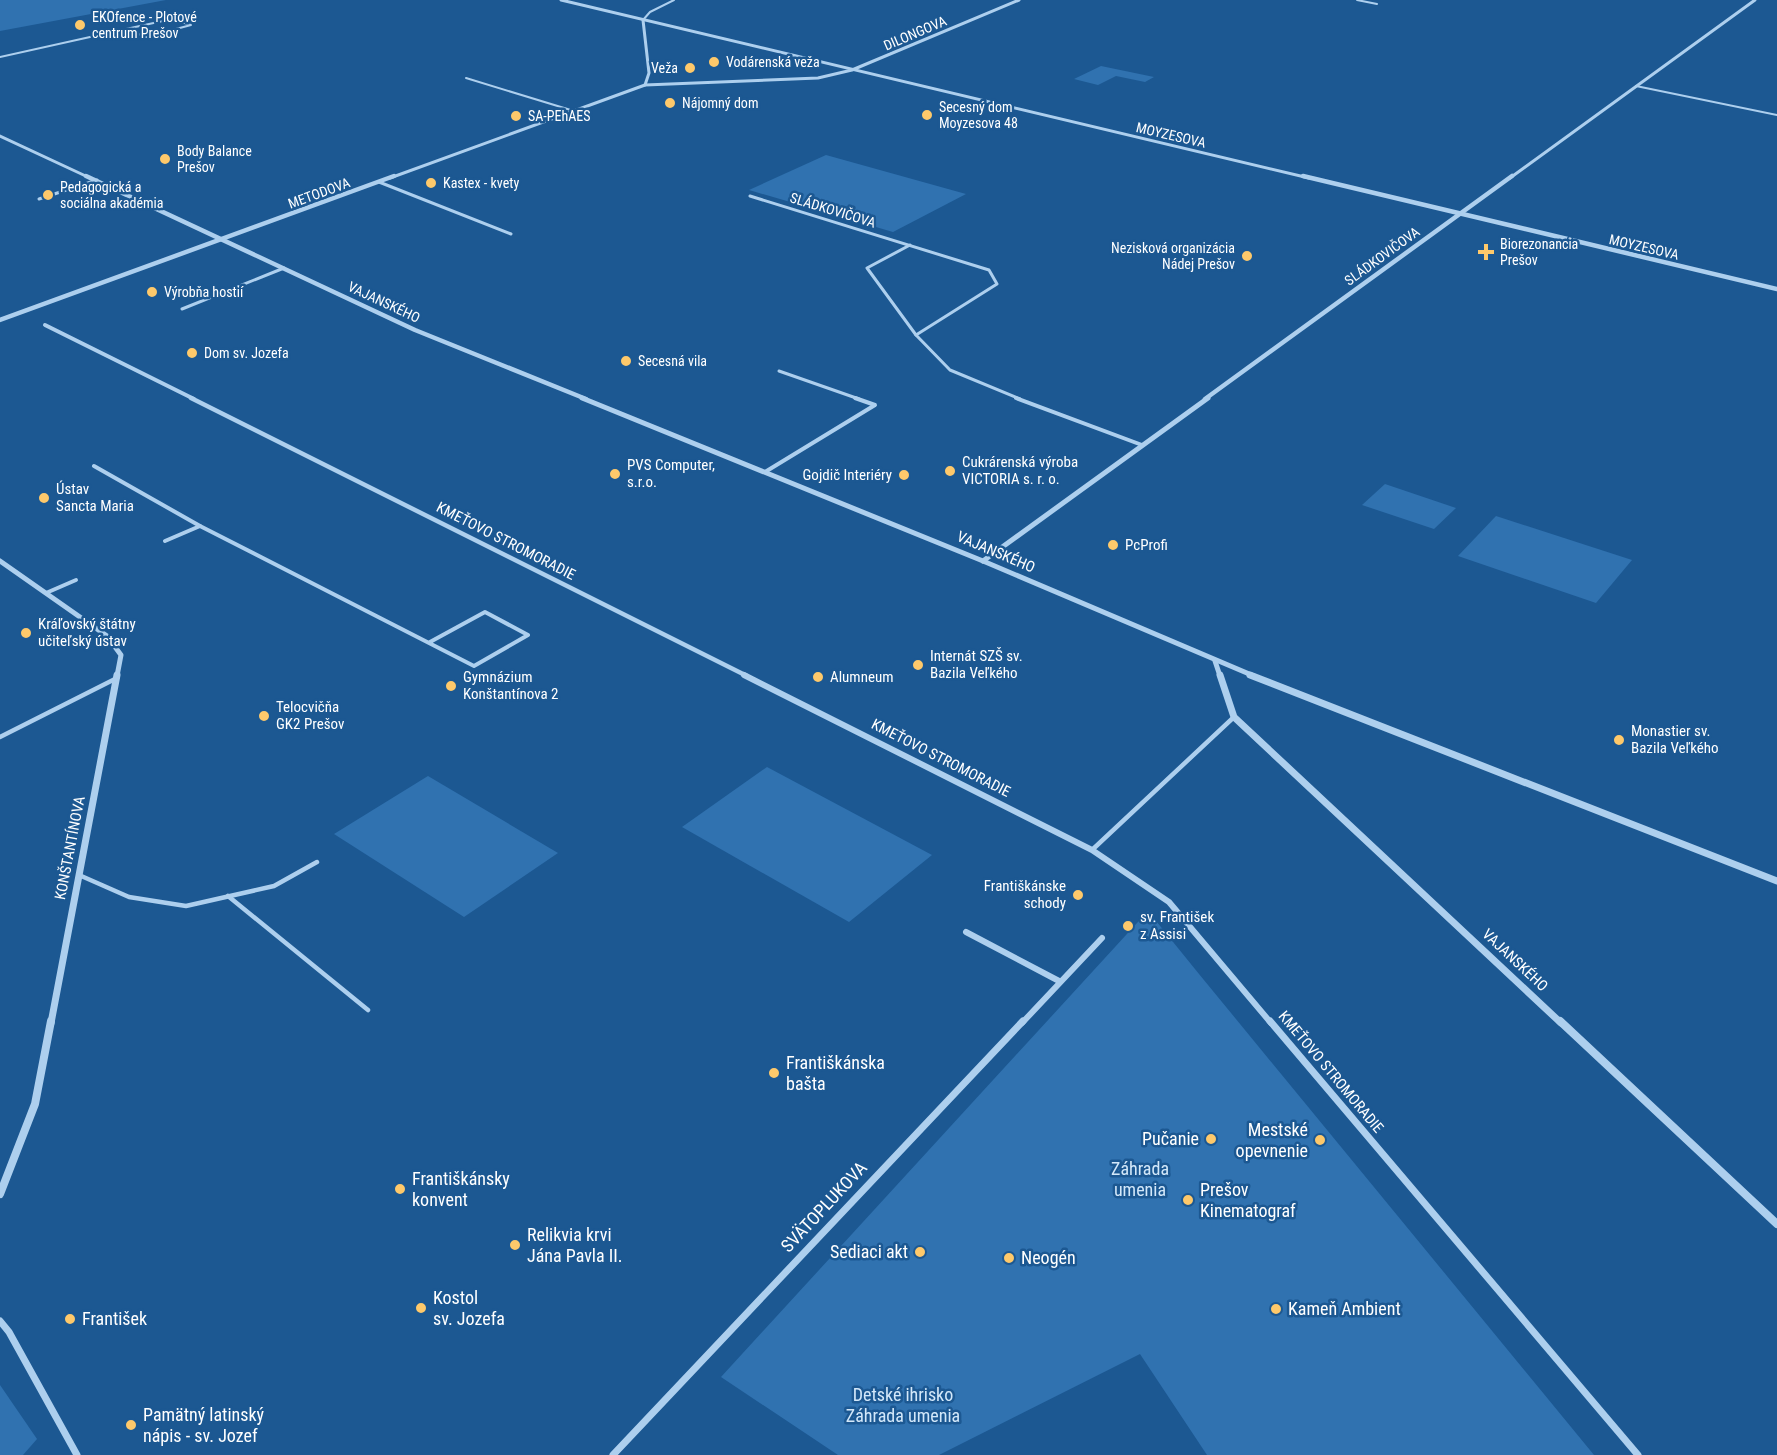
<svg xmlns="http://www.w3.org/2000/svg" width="1777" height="1455" font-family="'Roboto Condensed',sans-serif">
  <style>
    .green { fill: #3072b0 }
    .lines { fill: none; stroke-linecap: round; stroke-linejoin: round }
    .service-far3 { stroke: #adcfee; stroke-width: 2 }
    .service-far2 { stroke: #adcfee; stroke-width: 3 }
    .service-far1 { stroke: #adcfee; stroke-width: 4 }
    .service { stroke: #adcfee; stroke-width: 4.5 }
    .pedestrian-far3 { stroke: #adcfee; stroke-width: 4 }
    .pedestrian-far2 { stroke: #adcfee; stroke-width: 4.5 }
    .pedestrian-far1 { stroke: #adcfee; stroke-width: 6 }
    .pedestrian { stroke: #adcfee; stroke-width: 7 }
    .minor-far4 { stroke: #adcfee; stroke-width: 3 }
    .minor-far3 { stroke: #adcfee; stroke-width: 4.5 }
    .minor-far2 { stroke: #adcfee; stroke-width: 5 }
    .minor-far1 { stroke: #adcfee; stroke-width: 7 }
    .minor { stroke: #adcfee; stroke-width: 8 }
    .poi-dot { fill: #fec96b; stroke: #1c5892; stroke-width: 2 }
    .labels { text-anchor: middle; stroke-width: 5; stroke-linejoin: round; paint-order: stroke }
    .far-poi-label { font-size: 14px; fill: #fff; stroke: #1c5892; text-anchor: start }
    .far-street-label { font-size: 14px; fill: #fff; stroke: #1c5892 }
    .poi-label { font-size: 15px; fill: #fff; stroke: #1c5892; text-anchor: start }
    .street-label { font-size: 15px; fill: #fff; stroke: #1c5892 }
    .near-poi-label { font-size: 18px; fill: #fff; stroke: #1c5892; text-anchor: start }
    .near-park-label { font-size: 18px; fill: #d3e8fa; stroke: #1c5892 }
    .near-street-label { font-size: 18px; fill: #fff; stroke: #1c5892 }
  </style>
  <rect width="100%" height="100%" fill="#1c5892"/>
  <g class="green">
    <polygon points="0,0 166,0 0,31"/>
    <polygon points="1101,66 1154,77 1145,82 1116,76 1098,85 1074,79"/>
    <polygon points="826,155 966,194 893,232 749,190"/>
    <polygon points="1385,484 1456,508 1434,529 1362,505"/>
    <polygon points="1496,516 1632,560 1596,603 1458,556"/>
    <polygon points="767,767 932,855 849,922 682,827"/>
    <polygon points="428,776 558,853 464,917 334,834"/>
    <polygon points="1148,911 1199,974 1594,1455 1207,1455 1140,1354 939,1455 838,1455 721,1377"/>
    <polygon points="0,1385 37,1439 23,1455 0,1455"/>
  </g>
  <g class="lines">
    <g class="service-far3">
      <polyline points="1357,0 1377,4"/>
      <polygon points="172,19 191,25 146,37 126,29"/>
      <polyline points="643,20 650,12 674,0"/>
      <polyline points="0,57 126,29"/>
      <polyline points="466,78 574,111"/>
      <polyline points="1636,86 1777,115"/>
    </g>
    <g class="service-far2">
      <polyline points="379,182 511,234"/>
      <polyline points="750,196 989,270 997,284 916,335 950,370 1020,399"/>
      <polyline points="39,199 97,180"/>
      <polyline points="910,245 867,268 916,335"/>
      <polyline points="182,309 284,268"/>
      <polyline points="779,371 859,399"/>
    </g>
    <g class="service-far1">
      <polyline points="1016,398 1142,445"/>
      <polyline points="94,466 200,526"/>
      <polyline points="765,472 875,405 855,398"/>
      <polyline points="165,541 200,526 474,666 528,635 485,612 430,642"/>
      <polyline points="46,593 76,580"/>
    </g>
    <g class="service">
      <polyline points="0,737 117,678"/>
      <polyline points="1092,850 1234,717"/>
      <polyline points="79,875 129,897 186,906 274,886 317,862"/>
      <polyline points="228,896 368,1010"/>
    </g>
    <polyline class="pedestrian-far3" points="45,325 194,399"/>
    <polyline class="pedestrian-far2" points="191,398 747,676"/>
    <g class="pedestrian-far1">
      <polyline points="744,675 1092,850 1169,902 1271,1023"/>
      <polyline points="966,932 1059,981"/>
      <polyline points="1022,1023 1102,938"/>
    </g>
    <g class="pedestrian">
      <polyline points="1270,1021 1638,1455"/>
      <polyline points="0,1321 9,1332 77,1455"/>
      <polyline points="613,1455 1023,1021"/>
    </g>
    <g class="minor-far4">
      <polyline points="561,0 1309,178"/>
      <polyline points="643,20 649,73 645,85"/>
      <polyline points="0,136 90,178"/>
      <polyline points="390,178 645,85 818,78 852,70 1019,0"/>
      <polyline points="1510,178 1755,0"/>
    </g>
    <g class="minor-far3">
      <polyline points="86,176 415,330 586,399"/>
      <polyline points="1303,176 1777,289"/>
      <polyline points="0,320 394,176"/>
      <polyline points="1205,399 1512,176"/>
    </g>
    <g class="minor-far2">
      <polyline points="582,398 983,561 1254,676"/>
      <polyline points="0,561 107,636 121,655 117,676"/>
      <polyline points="983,561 1208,398"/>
      <polyline points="1215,661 1220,676"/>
    </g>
    <g class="minor-far1">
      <polyline points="1220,675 1234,717 1561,1023"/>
      <polyline points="1250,675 1777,881"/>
      <polyline points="51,1023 117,675"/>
    </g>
    <g class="minor">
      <polyline points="1560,1021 1777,1224"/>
      <polyline points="0,1194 35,1104 51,1021"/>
    </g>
  </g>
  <g class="poi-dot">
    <circle cx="80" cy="25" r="6"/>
    <circle cx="714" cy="62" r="6"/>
    <circle cx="690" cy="68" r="6"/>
    <circle cx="670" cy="103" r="6"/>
    <circle cx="927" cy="115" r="6"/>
    <circle cx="516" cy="116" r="6"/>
    <circle cx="165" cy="159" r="6"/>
    <circle cx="431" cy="183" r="6"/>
    <circle cx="48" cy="195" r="6"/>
    <path d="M1483 243h6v6h6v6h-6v6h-6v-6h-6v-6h6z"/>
    <circle cx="1247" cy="256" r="6"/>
    <circle cx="152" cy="292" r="6"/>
    <circle cx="192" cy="353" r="6"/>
    <circle cx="626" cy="361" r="6"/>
    <circle cx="950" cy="471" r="6"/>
    <circle cx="615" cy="474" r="6"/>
    <circle cx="904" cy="475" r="6"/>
    <circle cx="44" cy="498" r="6"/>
    <circle cx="1113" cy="545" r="6"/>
    <circle cx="26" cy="633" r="6"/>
    <circle cx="918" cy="665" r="6"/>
    <circle cx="818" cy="677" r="6"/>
    <circle cx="451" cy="686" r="6"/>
    <circle cx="264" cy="716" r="6"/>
    <circle cx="1619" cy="740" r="6"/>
    <circle cx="1078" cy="895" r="6"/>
    <circle cx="1128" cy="926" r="6"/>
    <circle cx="774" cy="1073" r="6"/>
    <circle cx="1211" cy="1139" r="6"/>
    <circle cx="1320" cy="1140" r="6"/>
    <circle cx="400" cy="1189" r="6"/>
    <circle cx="1188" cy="1200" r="6"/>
    <circle cx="515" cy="1245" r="6"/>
    <circle cx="920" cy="1252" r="6"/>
    <circle cx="1009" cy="1258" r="6"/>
    <circle cx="421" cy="1308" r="6"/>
    <circle cx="1276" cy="1309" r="6"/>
    <circle cx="70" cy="1319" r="6"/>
    <circle cx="131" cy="1425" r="6"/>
  </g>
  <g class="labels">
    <g class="far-poi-label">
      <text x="92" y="22">EKOfence - Plotové<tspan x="92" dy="16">centrum Prešov</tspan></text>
      <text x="726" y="67">Vodárenská veža</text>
      <text x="678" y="73" text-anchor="end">Veža</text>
      <text x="682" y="108">Nájomný dom</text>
      <text x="939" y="112">Secesný dom<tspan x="939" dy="16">Moyzesova 48</tspan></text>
      <text x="528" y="121">SA-PEhAES</text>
      <text x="177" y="156">Body Balance<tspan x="177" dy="16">Prešov</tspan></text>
      <text x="443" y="188">Kastex - kvety</text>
      <text x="60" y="192">Pedagogická a<tspan x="60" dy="16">sociálna akadémia</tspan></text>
      <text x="1500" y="249">Biorezonancia<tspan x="1500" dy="16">Prešov</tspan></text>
      <text x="1235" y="253" text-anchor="end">Nezisková organizácia<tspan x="1235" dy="16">Nádej Prešov</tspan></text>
      <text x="164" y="297">Výrobňa hostií</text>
      <text x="204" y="358">Dom sv. Jozefa</text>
      <text x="638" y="366">Secesná vila</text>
    </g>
    <g class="far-street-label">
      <text transform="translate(915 33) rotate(-23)" y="5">DILONGOVA</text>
      <text transform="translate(1171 135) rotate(13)" y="5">MOYZESOVA</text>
      <text transform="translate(319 193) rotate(-20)" y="5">METODOVA</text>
      <text transform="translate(833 210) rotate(17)" y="5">SLÁDKOVIČOVA</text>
      <text transform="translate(1644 247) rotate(13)" y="5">MOYZESOVA</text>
      <text transform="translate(1382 256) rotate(-36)" y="5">SLÁDKOVIČOVA</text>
      <text transform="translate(384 302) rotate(25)" y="5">VAJANSKÉHO</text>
    </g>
    <g class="poi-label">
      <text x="962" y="467">Cukrárenská výroba<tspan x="962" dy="17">VICTORIA s. r. o.</tspan></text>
      <text x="627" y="470">PVS Computer,<tspan x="627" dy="17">s.r.o.</tspan></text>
      <text x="892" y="480" text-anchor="end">Gojdič Interiéry</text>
      <text x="56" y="494">Ústav<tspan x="56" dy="17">Sancta Maria</tspan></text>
      <text x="1125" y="550">PcProfi</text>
      <text x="38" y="629">Kráľovský štátny<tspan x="38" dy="17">učiteľský ústav</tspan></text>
      <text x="930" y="661">Internát SZŠ sv.<tspan x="930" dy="17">Bazila Veľkého</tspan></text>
      <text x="463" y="682">Gymnázium<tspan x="463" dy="17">Konštantínova 2</tspan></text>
      <text x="830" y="682">Alumneum</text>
      <text x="276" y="712">Telocvičňa<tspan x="276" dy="17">GK2 Prešov</tspan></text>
      <text x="1631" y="736">Monastier sv.<tspan x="1631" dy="17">Bazila Veľkého</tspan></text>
      <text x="1066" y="891" text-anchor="end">Františkánske<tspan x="1066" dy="17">schody</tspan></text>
      <text x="1140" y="922">sv. František<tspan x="1140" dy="17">z Assisi</tspan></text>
    </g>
    <g class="street-label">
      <text transform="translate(506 541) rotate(27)" y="5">KMEŤOVO STROMORADIE</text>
      <text transform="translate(996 552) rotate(23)" y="5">VAJANSKÉHO</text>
      <text transform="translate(941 758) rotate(27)" y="5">KMEŤOVO STROMORADIE</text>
      <text transform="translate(70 848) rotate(-79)" y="5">KONŠTANTÍNOVA</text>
      <text transform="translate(1515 960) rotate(43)" y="5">VAJANSKÉHO</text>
      <text transform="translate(1331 1072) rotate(50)" y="5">KMEŤOVO STROMORADIE</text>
    </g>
    <g class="near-poi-label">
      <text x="786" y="1069">Františkánska<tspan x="786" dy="21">bašta</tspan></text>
      <text x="1308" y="1136" text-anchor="end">Mestské<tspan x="1308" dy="21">opevnenie</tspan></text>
      <text x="1199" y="1145" text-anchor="end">Pučanie</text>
      <text x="412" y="1185">Františkánsky<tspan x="412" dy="21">konvent</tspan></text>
      <text x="1200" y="1196">Prešov<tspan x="1200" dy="21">Kinematograf</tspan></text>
      <text x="527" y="1241">Relikvia krvi<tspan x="527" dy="21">Jána Pavla II.</tspan></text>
      <text x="908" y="1258" text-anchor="end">Sediaci akt</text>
      <text x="1021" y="1264">Neogén</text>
      <text x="433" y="1304">Kostol<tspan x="433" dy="21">sv. Jozefa</tspan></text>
      <text x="1288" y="1315">Kameň Ambient</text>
      <text x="82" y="1325">František</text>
      <text x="143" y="1421">Pamätný latinský<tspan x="143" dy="21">nápis - sv. Jozef</tspan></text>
    </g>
    <g class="near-park-label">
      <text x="1140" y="1175">Záhrada<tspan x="1140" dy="21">umenia</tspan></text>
      <text x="903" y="1401">Detské ihrisko<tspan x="903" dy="21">Záhrada umenia</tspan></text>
    </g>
    <g class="near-street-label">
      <text transform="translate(824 1207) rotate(-47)" y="6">SVÄTOPLUKOVA</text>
    </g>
  </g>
</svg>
